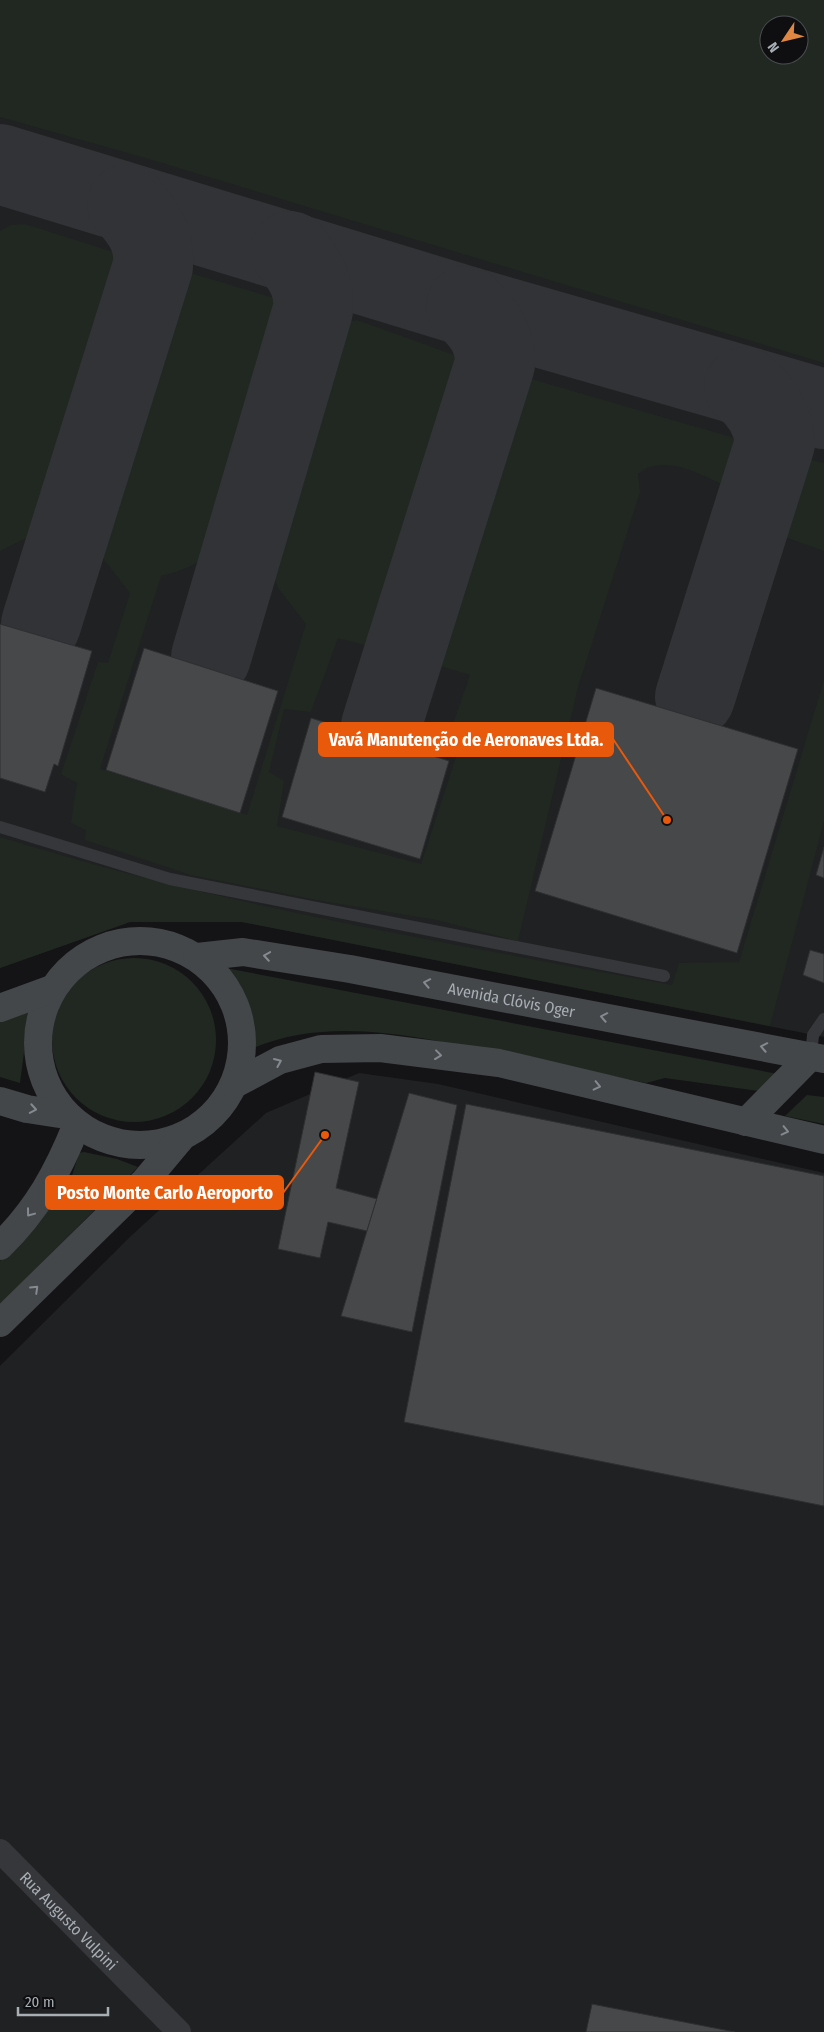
<svg xmlns="http://www.w3.org/2000/svg" width="824" height="2032" font-family="'Fira Sans Condensed',sans-serif">
  <style>
    .built { fill: #202122; fill-rule: evenodd }
    .green { fill: #212821; fill-rule: evenodd }
    .lines { fill: none; stroke-linecap: round; stroke-linejoin: round }
    .taxiway { stroke: #323336; stroke-width: 80 }
    .building { fill: #46484a; stroke: #2e2f31 }
    .lane { stroke: #36373a; stroke-width: 12 }
    .street { stroke: #36373a; stroke-width: 24 }
    .secondary { stroke: #44474a; stroke-width: 28 }
    .oneway { stroke: #848a8f }
    .labels { text-anchor: middle; stroke-width: 4; stroke-linejoin: round; paint-order: stroke }
    .street-label { font-size: 16px; fill: #a7aeb4; stroke: #0f0f11 }
    .leader { fill: none; stroke: #e8590c; stroke-width: 2 }
    .callout-dot { fill: #e8590c; stroke: #0f0f11; stroke-width: 2 }
    .callout { fill: #e8590c; stroke: #e8590c; stroke-width: 2 }
    .callout-label { font-size: 18px; text-anchor: middle; font-weight: bold; fill: #fff }
  </style>
  <rect width="100%" height="100%" fill="#141416"/>
  <g class="built">
    <path d="M0,0H824V1037L242,922H130L0,968ZM769,25H799V55H769Z"/>
    <polygon points="359,1073 438,1084 824,1173 824,2032 0,2032 0,1366 132,1235 266,1113"/>
  </g>
  <g class="green">
    <path d="M0,0H824V363L149,159L0,117ZM769,25H799V55H769Z"/>
    <polygon points="25,224 123,255 130,265 49,527 0,551 0,231 11,225"/>
    <path d="M180,270L281,300L289,312L293,325L225,539C207,559 188,570 161,576L100,769L247,815L306,624L278,588L263,549L325,335L339,324L357,320L460,357L471,369L470,384L384,650L338,638L311,712L284,709L269,772L284,781L277,826L421,864L456,757L443,753L470,675L427,662L429,633L503,402C508,388 513,383 528,378L731,437L739,444L741,459L728,487C700,475 665,452 638,474L640,492L578,687L518,941L437,920L322,901L191,875L85,840L86,830L71,823L77,783L61,774L98,662L108,663L130,593L87,538L168,280Z"/>
    <polygon points="799,457 824,463 824,551 771,532 780,487 786,470"/>
    <path d="M824,680V821L770,1026L242,922H130L0,968V837C219,905 447,943 672,985L679,963L739,962Z"/>
    <circle cx="134" cy="1040" r="82"/>
    <path d="M226,968L778,1074L765,1092L665,1078L646,1083C598,1073 550,1063 501,1054C419,1037 328,1014 249,1050L248,1019Z"/>
    <polygon points="30,1005 20,1083 0,1077 0,1014"/>
    <polygon points="807,1095 824,1097 824,1124 785,1116"/>
    <polygon points="84,1152 117,1159 138,1167 0,1304 0,1261 58,1197 71,1179 79,1153"/>
  </g>
  <g class="lines">
    <g class="taxiway">
      <polyline points="0,164 466,306 824,409"/>
      <path d="M41,624L153,266C155,239 144,223 127,204"/>
      <path d="M211,657L313,310C315,285 305,270 290,251"/>
      <path d="M695,697L775,443C773,421 762,401 744,387"/>
      <path d="M381,726L495,364C495,338 484,323 466,306"/>
    </g>
  </g>
  <g class="building">
    <polygon points="0,624 92,651 58,766 54,764 45,792 0,778"/>
    <polygon points="144,648 278,691 240,813 106,770"/>
    <polygon points="596,688 798,749 737,953 535,891"/>
    <polygon points="311,718 449,761 420,859 282,817"/>
    <polygon points="824,847 824,878 816,875"/>
    <polygon points="810,950 824,954 824,983 803,975"/>
    <polygon points="315,1072 359,1082 336,1188 377,1199 367,1231 328,1222 320,1258 278,1249"/>
    <polygon points="409,1093 457,1105 412,1332 341,1316"/>
    <polygon points="466,1104 824,1176 824,1506 404,1422"/>
    <polygon points="592,2004 735,2032 586,2032"/>
  </g>
  <g class="lines">
    <g class="lane">
      <polyline points="0,827 170,879 664,976"/>
      <polyline points="811,1056 813,1035 824,1019"/>
    </g>
    <path class="street" id="s1" d="M0,1851L179,2032"/>
    <g class="secondary">
      <circle cx="140" cy="1043" r="102"/>
      <path id="s2" d="M197,957L243,952L350,969L824,1059"/>
      <polyline points="0,1008 52,989"/>
      <polyline points="235,1084 280,1060 321,1049 380,1048 499,1063 824,1140"/>
      <polyline points="0,1101 27,1109 66,1115"/>
      <polyline points="746,1122 811,1056"/>
      <path d="M0,1246C37,1210 58,1172 77,1124"/>
      <polyline points="0,1323 145,1181 181,1138"/>
    </g>
  </g>
  <defs><path id="oneway-chevron" d="M-2-3.5L2.5 0L-2 3.5" fill="none" stroke-width="1.6" stroke-linecap="round" stroke-linejoin="round" transform="scale(1.25)"/></defs>
  <g class="oneway">
    <use href="#oneway-chevron" transform="translate(267 956) rotate(-171)"/>
    <use href="#oneway-chevron" transform="translate(427 983) rotate(-169)"/>
    <use href="#oneway-chevron" transform="translate(604 1017) rotate(-169)"/>
    <use href="#oneway-chevron" transform="translate(764 1047) rotate(-169)"/>
    <use href="#oneway-chevron" transform="translate(438 1055) rotate(7)"/>
    <use href="#oneway-chevron" transform="translate(278 1062) rotate(-23)"/>
    <use href="#oneway-chevron" transform="translate(597 1086) rotate(13)"/>
    <use href="#oneway-chevron" transform="translate(33 1109) rotate(10)"/>
    <use href="#oneway-chevron" transform="translate(785 1131) rotate(13)"/>
    <use href="#oneway-chevron" transform="translate(30 1213) rotate(127)"/>
    <use href="#oneway-chevron" transform="translate(35 1289) rotate(-44)"/>
  </g>
  <g class="labels">
    <g class="street-label">
      <text dy="6" stroke="none"><textPath href="#s2" startOffset="319">Avenida Clóvis Oger</textPath></text>
      <text dy="6" stroke="none"><textPath href="#s1" startOffset="98">Rua Augusto Vulpini</textPath></text>
    </g>
  </g>
  <path class="leader" d="M667 820L613 739M325 1135L283 1193"/>
  <g class="callout-dot">
    <circle cx="667" cy="820" r="5"/>
    <circle cx="325" cy="1135" r="5"/>
  </g>
  <g class="callout">
    <rect x="319" y="723" width="294" height="33" rx="5"/>
    <rect x="46" y="1176" width="237" height="33" rx="5"/>
  </g>
  <g class="callout-label">
    <text x="466" y="746">Vavá Manutenção de Aeronaves Ltda.</text>
    <text x="165" y="1199">Posto Monte Carlo Aeroporto</text>
  </g>
  <g transform="translate(784 40) rotate(235)"><circle r="24" fill="#0f0f11" stroke="#4c4f52"/>
  <path d="M0-4L9 19L0 12L-9 19Z" fill="#df8743"/>
  <text y="-8" font-size="14" font-weight="bold" text-anchor="middle" fill="#a7aeb4">N</text>
  </g>
  <path d="M18 2007v8h90v-8" fill="none" stroke="#a7aeb4" stroke-width="2.5"/>
  <text x="25" y="2007" font-size="15" fill="#a7aeb4" stroke="#0f0f11" stroke-width="4" paint-order="stroke">20 m</text>
</svg>
